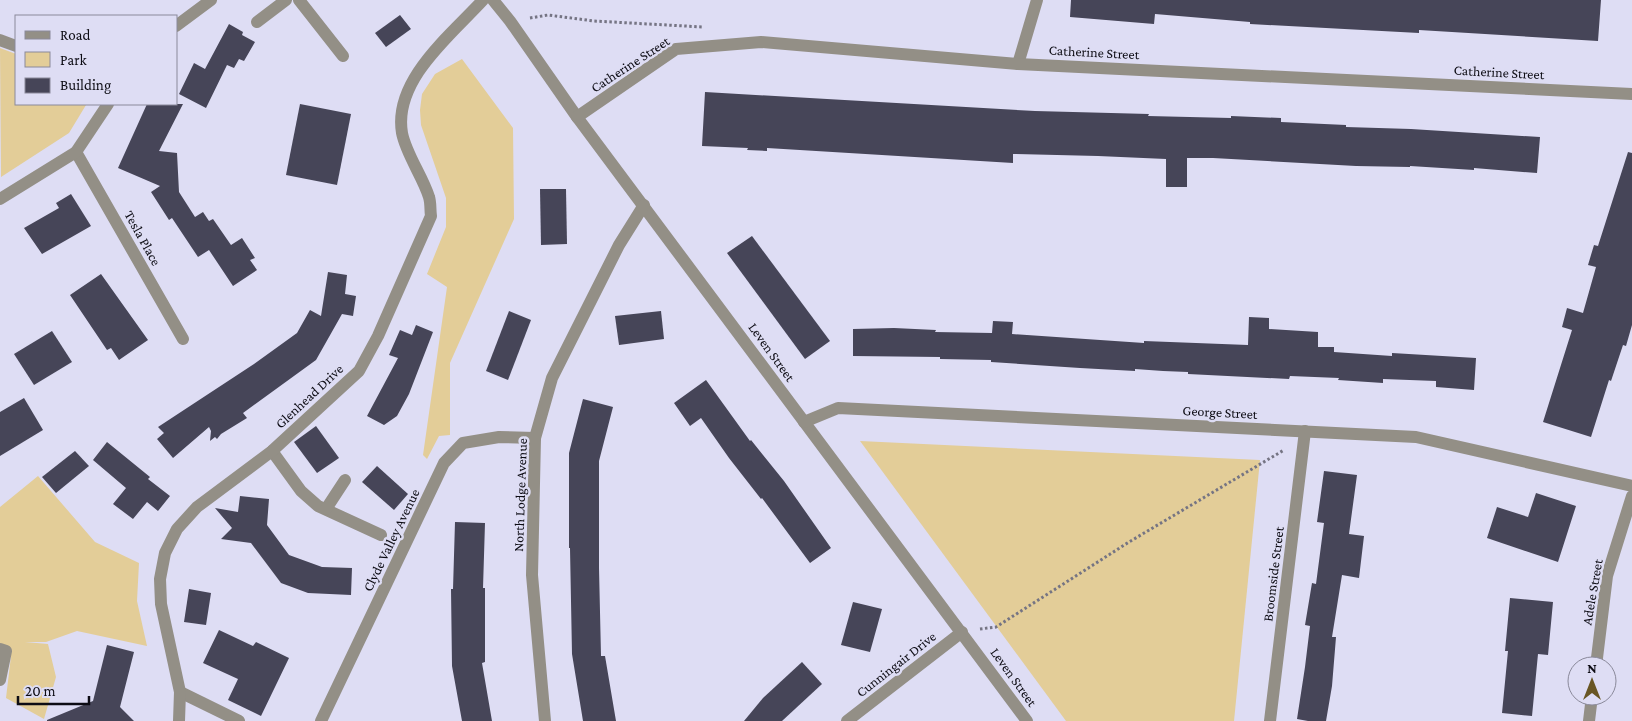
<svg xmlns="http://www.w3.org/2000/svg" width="1632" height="721" font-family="'Crimson Pro',serif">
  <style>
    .green { fill: #e3cd98 }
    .building { fill: #464558 }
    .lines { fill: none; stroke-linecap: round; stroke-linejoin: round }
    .path { stroke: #757483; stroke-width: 3; stroke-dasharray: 2.5 2.5; stroke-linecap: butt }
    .minor { stroke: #938f86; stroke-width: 12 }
    .labels { text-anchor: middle; stroke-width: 5; stroke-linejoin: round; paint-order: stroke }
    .street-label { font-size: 14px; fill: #0d0c14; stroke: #deddf4 }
  </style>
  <rect width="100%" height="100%" fill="#deddf4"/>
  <g class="green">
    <polygon points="0,48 16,54 16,104 86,105 69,133 1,177"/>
    <polygon points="462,59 513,128 514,219 450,363 450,435 439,436 427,459 423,455 447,287 427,274 446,227 446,198 421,125 420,110 422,94 435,74"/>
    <polygon points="860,441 1260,460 1234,721 1066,721"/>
    <polygon points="38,476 95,542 139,563 137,601 147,646 77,631 46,642 25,642 48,644 56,677 44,719 6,698 11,656 0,654 0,507"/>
  </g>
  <g class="building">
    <polygon points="1071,0 1601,0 1598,41 1419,30 1419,33 1250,24 1250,22 1155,14 1154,24 1070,17"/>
    <polygon points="400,15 411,29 386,47 375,33"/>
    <polygon points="229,24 243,32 242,35 255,42 244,61 239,59 234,68 227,65 206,108 179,94 194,63 205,69"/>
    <polygon points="705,92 1035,111 1149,114 1148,116 1231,118 1231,116 1281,118 1281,122 1346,125 1346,127 1411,129 1540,137 1537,173 1474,168 1474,170 1410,166 1410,167 1356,166 1213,158 1187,158 1187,187 1166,187 1166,159 1098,156 1013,154 1013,163 767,148 767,151 747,150 748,148 702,146"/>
    <polygon points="147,104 183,104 159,151 177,153 179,192 195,217 203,212 209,221 213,219 231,245 242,238 255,258 250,260 257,270 233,286 209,250 198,257 172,218 169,220 151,192 160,186 118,168"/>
    <polygon points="300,104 351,114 337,185 286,175"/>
    <polygon points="1628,152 1632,153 1632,325 1626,346 1623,345 1611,381 1609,380 1591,437 1543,422 1572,330 1562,327 1567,308 1583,313 1596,267 1588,265 1594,245 1598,246"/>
    <polygon points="540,189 566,189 567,244 541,245"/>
    <polygon points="71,194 91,226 42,254 24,228 59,208 56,203"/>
    <polygon points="752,236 830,341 805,359 727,253"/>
    <polygon points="328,272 347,275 345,294 356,296 353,316 342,314 316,360 243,413 247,418 221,434 217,439 215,437 210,441 211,431 209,427 173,458 157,439 164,433 158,427 254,364 297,333 310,310 321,316"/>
    <polygon points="101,274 148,340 119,360 111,348 107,350 70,295"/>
    <polygon points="509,311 531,320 508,380 486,371"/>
    <polygon points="661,311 664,339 619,345 615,316"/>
    <polygon points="1249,317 1269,318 1269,329 1318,332 1318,347 1334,347 1334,352 1392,356 1392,353 1476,358 1474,390 1436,387 1436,381 1383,379 1383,383 1338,380 1339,378 1290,376 1289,379 1188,374 1188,372 1163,371 1135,369 1135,371 1080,368 991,362 991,360 940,359 940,357 853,356 853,329 894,328 936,330 935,332 992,333 993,321 1013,322 1012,334 1144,343 1144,341 1248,345"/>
    <polygon points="416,325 433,332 409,394 397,416 384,425 367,416 398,358 389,355 400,330 412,335"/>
    <polygon points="52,331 72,362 34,385 14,354"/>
    <polygon points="706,380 750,441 751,440 784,481 831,548 810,563 762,498 761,499 729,458 701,418 690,426 674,403"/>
    <polygon points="24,398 43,430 0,456 0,412"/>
    <polygon points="583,399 613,407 599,461 599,568 601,656 605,656 616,721 583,721 572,654 570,548 569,548 569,453"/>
    <polygon points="316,426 339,458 317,473 294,442"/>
    <polygon points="107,442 150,477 148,479 170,496 158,511 147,502 133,519 113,504 126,488 93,460"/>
    <polygon points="75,451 89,466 56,493 42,477"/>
    <polygon points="377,466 408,494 394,510 362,482"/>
    <polygon points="1324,471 1357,475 1349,534 1364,536 1359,578 1342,575 1332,637 1336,637 1332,686 1326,721 1308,721 1297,719 1305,667 1310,626 1305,625 1312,583 1316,584 1324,523 1317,522"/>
    <polygon points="1536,493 1576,506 1558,562 1487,538 1497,507 1528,517"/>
    <polygon points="240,496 269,499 267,525 289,555 322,567 352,568 351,595 308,593 281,583 251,543 221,539 232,528 215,508 238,512"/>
    <polygon points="455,522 485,523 483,588 485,588 485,662 482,663 492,721 462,721 452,666 451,589 453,589"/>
    <polygon points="189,589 211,593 206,625 184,622"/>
    <polygon points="1510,598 1553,602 1548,655 1538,654 1532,716 1502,713 1508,651 1505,651"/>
    <polygon points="853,602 882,609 870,652 841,645"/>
    <polygon points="219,630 253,646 256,642 289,658 261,716 228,700 238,679 203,663"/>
    <polygon points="107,645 134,652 120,707 134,721 47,721 47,720 93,701"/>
    <polygon points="802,662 822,684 782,721 744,721 763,698"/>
  </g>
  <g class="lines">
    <g class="path">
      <polyline points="530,18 548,15 594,21 703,27"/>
      <polyline points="980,629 996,627 1129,542 1284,450"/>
    </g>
    <g class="minor">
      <polyline points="299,0 343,56"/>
      <polyline points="493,0 510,21 577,117 1027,721"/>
      <polyline points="257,22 286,0"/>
      <polyline points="176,26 211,0"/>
      <polyline points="0,40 16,46"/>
      <polyline points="1018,64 1037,0"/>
      <polyline points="577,117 676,49 761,42 1018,64 1632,94"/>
      <polyline points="76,152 183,339"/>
      <polyline points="0,199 76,152 108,104"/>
      <polyline points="804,422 838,408 1416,437 1632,486"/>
      <polyline points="272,451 301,491 318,506 381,535"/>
      <polyline points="326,509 345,480"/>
      <polyline points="0,649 6,651 0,680"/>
      <polyline points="1596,666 1607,576 1632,496"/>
      <polyline points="180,692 239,721"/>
      <path d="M179,721L180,692L161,604L160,579L165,553L177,529L197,507L272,451L359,371L378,336L431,216C430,210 431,203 429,197C423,177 406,154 402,133C393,80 451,35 483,0"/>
      <polyline points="321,721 444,463 463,443 499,437 535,438"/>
      <polyline points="545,721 532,575 535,438 552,378 619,245 644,205"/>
      <polyline points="847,721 962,632"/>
      <polyline points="1270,721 1305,431"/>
      <polyline points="1589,721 1592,696"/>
    </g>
  </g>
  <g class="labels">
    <g class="street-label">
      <text transform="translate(1094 52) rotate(3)" y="5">Catherine Street</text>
      <text transform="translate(630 64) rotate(-33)" y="5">Catherine Street</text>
      <text transform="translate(1499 72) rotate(3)" y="5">Catherine Street</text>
      <text transform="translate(143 238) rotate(61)" y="5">Tesla Place</text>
      <text transform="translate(772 352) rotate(54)" y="5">Leven Street</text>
      <text transform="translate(309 396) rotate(-43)" y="5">Glenhead Drive</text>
      <text transform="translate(1220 412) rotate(3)" y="5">George Street</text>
      <text transform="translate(520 495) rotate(-88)" y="5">North Lodge Avenue</text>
      <text transform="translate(391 540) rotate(-64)" y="5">Clyde Valley Avenue</text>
      <text transform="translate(1273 574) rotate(-83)" y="5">Broomside Street</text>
      <text transform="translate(1592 592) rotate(-80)" y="5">Adele Street</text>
      <text transform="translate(896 664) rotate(-38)" y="5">Cunningair Drive</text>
      <text transform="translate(1014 677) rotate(54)" y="5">Leven Street</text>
    </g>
  </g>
  <rect x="15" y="15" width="162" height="90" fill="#deddf4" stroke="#8a899a"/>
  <rect x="25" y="31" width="25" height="8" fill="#938f86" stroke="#8a899a"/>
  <text x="60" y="40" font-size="15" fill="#0d0c14">Road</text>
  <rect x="25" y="52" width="25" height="15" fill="#e3cd98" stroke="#8a899a"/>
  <text x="60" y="65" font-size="15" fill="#0d0c14">Park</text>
  <rect x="25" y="78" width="25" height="15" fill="#464558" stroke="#8a899a"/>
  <text x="60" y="90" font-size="15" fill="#0d0c14">Building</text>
  <g transform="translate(1592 681)"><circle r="24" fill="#deddf4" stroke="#8a899a"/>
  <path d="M0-4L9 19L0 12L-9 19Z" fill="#695624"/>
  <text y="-8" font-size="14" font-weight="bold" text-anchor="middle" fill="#0d0c14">N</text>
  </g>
  <path d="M18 696v8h71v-8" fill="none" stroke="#0d0c14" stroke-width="2.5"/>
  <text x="25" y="696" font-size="15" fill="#0d0c14" stroke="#deddf4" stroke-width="4" paint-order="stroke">20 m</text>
</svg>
